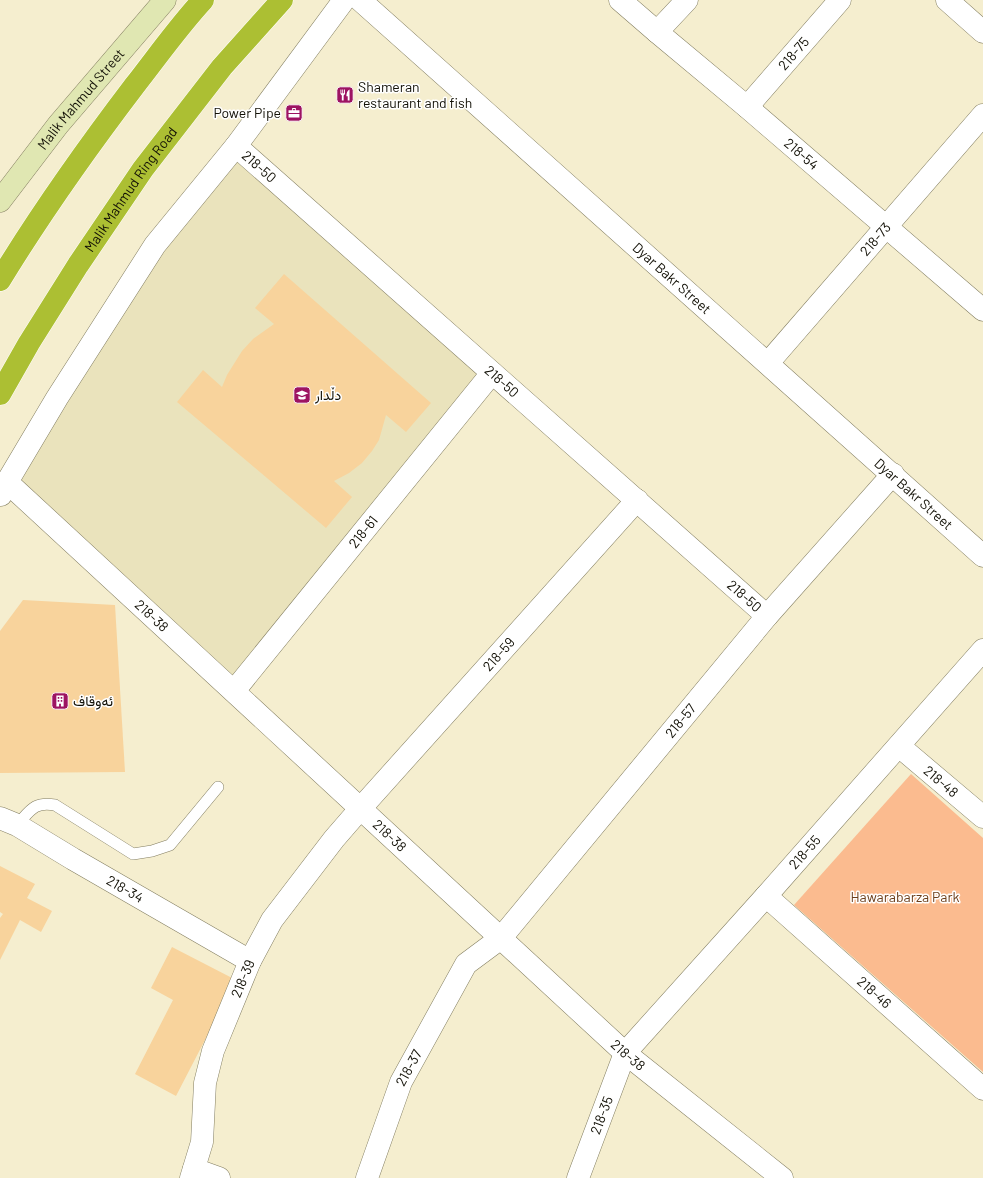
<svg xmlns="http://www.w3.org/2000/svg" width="983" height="1178" font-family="Barlow,Vazirmatn,sans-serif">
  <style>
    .built { fill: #eae3bc }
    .green { fill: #fbbb8f }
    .building { fill: #f8d39c }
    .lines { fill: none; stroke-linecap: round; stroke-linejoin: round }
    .service-casing { stroke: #837e61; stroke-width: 12 }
    .minor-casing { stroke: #837e61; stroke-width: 23 }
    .tertiary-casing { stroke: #837e61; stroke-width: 23 }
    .secondary-casing { stroke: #837e61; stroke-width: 23 }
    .trunk-casing { stroke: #fff; stroke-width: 23 }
    .service { stroke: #fff; stroke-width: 11 }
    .minor { stroke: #fff; stroke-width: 22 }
    .tertiary { stroke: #fff; stroke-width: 22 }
    .secondary { stroke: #e0e7b2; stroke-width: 22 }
    .trunk { stroke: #acbf33; stroke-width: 22 }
    .labels { text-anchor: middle; stroke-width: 3; stroke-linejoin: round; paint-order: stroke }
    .street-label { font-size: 14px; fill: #121006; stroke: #fff }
    .poi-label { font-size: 14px; fill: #121006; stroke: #fff; text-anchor: start }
    .park-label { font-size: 14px; fill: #6b3e1b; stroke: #fff }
  </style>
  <rect width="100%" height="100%" fill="#f5eecf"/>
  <polygon class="built" points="236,146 492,373 234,691 7,482 57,398"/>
  <polygon class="green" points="911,774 983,838 983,1072 794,905"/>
  <g class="building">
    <polygon points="284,274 431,403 406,432 386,415 379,440 372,451 362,463 349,473 334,481 352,497 326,528 177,402 203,370 222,387 227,375 242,351 253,339 274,324 255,308"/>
    <polygon points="23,600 115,605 125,772 0,773 0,631"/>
    <polygon points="0,866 35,884 27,898 52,911 41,932 20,920 0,960 0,918 3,914 0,912"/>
    <polygon points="172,947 236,980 176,1096 135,1074 173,1000 151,988"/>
  </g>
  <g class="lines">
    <defs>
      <path id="service" d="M17,825C30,811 34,801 55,805L133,854L152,851L170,845L218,787"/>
      <g id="minor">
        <path id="s1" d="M620,0L657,32L747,107L983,310"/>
        <polyline points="947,0 983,32"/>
        <polyline points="657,32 687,0"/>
        <path id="s2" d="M747,107L840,0"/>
        <path id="s3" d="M236,146L767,616"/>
        <path id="s4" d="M768,363L983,115"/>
        <path id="s5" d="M7,482L625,1053L782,1178"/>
        <polyline points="1,495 7,482 57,398 155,245 236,146 344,0"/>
        <path id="s6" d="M234,691L492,373"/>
        <path id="s7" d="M899,746L983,817"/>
        <path id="s8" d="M0,818L17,825L73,859L250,961"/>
        <path id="s9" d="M766,896L983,1089"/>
        <polyline points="194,1169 219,1178"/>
        <path id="s10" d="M191,1178L202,1142L205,1083L213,1051L250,961L272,920L334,839L360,809L637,500"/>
        <path id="s11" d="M367,1178L401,1082L466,964L501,938L767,616L893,474"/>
        <path id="s12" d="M578,1178L625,1053L766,896L983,650"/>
      </g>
      <g id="tertiary">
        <path id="s13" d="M360,0L983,556"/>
      </g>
      <g id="secondary">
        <path id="s14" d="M0,201L58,125L165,0"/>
      </g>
      <g id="trunk">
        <path d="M0,280C41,213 87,148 135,85C157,57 178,27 203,0"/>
        <path id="s15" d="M0,394L29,343L78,265L143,169L222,67L282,0"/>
      </g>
    </defs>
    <use href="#service" class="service-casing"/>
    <use href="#minor" class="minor-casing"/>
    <use href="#tertiary" class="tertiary-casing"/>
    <use href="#secondary" class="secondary-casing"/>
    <use href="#trunk" class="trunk-casing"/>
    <use href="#service" class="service"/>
    <use href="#minor" class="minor"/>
    <use href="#tertiary" class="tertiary"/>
    <use href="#secondary" class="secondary"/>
    <use href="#trunk" class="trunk"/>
  </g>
  <defs>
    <symbol id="restaurant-square" viewBox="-11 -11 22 22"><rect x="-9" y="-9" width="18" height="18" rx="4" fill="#9d1362" stroke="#fff"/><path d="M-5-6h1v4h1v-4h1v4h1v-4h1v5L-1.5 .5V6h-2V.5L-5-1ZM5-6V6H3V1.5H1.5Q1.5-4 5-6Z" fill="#fff"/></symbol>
    <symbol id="office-square" viewBox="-11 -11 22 22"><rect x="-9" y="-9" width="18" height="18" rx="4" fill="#9d1362" stroke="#fff"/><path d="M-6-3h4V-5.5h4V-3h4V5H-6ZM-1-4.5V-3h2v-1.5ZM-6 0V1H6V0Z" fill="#fff"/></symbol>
    <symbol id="school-square" viewBox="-11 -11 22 22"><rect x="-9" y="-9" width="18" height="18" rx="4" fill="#9d1362" stroke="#fff"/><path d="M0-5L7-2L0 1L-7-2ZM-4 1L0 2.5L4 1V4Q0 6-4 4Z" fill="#fff"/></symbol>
    <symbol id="building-square" viewBox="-11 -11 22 22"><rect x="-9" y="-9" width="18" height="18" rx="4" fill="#9d1362" stroke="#fff"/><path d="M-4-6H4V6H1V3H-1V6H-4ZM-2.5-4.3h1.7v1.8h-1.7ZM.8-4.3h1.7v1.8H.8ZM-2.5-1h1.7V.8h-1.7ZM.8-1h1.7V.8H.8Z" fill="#fff"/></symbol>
  </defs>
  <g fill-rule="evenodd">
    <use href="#restaurant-square" x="335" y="85" width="20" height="20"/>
    <use href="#office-square" x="284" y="103" width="20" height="20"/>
    <use href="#school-square" x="292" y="385" width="20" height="20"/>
    <use href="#building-square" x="50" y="691" width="20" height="20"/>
  </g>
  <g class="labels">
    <g class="street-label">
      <text dy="5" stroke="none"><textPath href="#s2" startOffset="71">218-75</textPath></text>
      <text dy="5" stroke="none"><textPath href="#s14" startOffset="130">Malik Mahmud Street</textPath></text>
      <text dy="5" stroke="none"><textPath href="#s1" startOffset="238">218-54</textPath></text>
      <text dy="5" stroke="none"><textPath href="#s3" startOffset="31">218-50</textPath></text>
      <text dy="5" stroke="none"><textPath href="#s15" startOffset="243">Malik Mahmud Ring Road</textPath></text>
      <text dy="5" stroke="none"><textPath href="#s4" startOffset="164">218-73</textPath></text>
      <text dy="5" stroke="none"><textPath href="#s13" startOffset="418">Dyar Bakr Street</textPath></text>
      <text dy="5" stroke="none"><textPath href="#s3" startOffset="355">218-50</textPath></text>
      <text dy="5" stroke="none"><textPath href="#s13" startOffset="742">Dyar Bakr Street</textPath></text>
      <text dy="5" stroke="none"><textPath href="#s6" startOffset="205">218-61</textPath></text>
      <text dy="5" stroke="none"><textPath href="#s3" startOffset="679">218-50</textPath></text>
      <text dy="5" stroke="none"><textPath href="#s5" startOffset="197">218-38</textPath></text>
      <text dy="5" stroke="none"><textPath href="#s10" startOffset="623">218-59</textPath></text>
      <text dy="5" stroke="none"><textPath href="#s11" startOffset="562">218-57</textPath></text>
      <text dy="5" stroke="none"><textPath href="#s7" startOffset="55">218-48</textPath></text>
      <text dy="5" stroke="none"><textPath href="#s5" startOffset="521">218-38</textPath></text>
      <text dy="5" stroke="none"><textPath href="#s12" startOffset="403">218-55</textPath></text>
      <text dy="5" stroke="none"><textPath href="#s8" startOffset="144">218-34</textPath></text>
      <text dy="5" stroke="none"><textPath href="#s10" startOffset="208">218-39</textPath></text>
      <text dy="5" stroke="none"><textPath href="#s9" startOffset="145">218-46</textPath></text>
      <text dy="5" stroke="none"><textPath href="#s5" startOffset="845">218-38</textPath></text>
      <text dy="5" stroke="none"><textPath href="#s11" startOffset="118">218-37</textPath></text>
      <text dy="5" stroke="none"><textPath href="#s12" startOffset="67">218-35</textPath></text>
    </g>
    <g class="poi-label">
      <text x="358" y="92">Shameran<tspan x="358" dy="16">restaurant and fish</tspan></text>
      <text x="281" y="118" text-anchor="end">Power Pipe</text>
      <text x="315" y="400">دڵدار</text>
      <text x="73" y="706">ئەوقاف</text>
    </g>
    <g class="park-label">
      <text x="905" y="902">Hawarabarza Park</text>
    </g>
  </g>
</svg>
